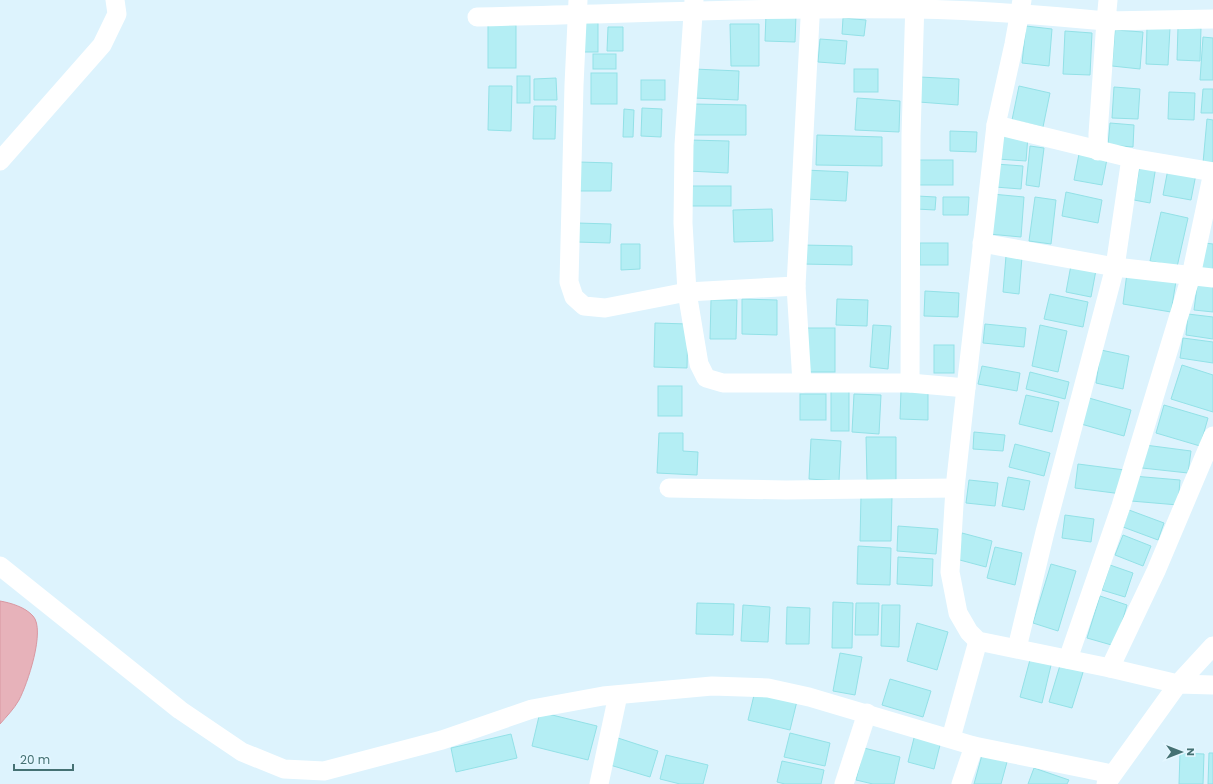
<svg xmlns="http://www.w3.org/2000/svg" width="1213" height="784" font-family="Poppins,sans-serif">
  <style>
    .water { fill: #e7b2ba; stroke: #d997a1 }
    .building { fill: #b4eef4; stroke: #93e1e7 }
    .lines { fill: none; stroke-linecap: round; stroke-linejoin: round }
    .minor { stroke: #fff; stroke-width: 19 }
  </style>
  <rect width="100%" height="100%" fill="#ddf3fd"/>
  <path class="water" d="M0,601C11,603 25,607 33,616C46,630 27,685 19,700C14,709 6,717 0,724Z"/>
  <g class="building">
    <polygon points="766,14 796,15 795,42 765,41"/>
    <polygon points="843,18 866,20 864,36 842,34"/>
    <rect x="581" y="23" width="17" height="29"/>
    <polygon points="730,24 759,24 759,66 731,66"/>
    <rect x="488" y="25" width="28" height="43"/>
    <polygon points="1026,26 1052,29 1049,66 1022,63"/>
    <polygon points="608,27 623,27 623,51 607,51"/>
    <polygon points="1147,27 1170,28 1168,65 1146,64"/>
    <polygon points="1178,27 1201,28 1200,61 1177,60"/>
    <polygon points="1115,30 1143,32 1140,69 1112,66"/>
    <polygon points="1065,31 1092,33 1090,75 1063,74"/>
    <polygon points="1203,37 1213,38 1213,80 1200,80"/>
    <polygon points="820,39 847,41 845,64 818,62"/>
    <rect x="593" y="54" width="23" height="15"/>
    <polygon points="694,69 739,71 738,100 693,98"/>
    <rect x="854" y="69" width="24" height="23"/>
    <rect x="591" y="73" width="26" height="31"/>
    <rect x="517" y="76" width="13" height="27"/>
    <polygon points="920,77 959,79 958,105 919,102"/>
    <polygon points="556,78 557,100 534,100 534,79"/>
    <rect x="641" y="80" width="24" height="20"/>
    <polygon points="489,86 512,86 511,131 488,130"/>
    <polygon points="1019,86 1050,93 1043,127 1012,120"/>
    <polygon points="1114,87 1140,89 1138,119 1112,118"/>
    <polygon points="1203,89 1213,89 1213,113 1201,113"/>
    <polygon points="1169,92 1195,93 1194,120 1168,119"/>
    <polygon points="857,98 900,101 899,132 855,130"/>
    <polygon points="693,104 746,105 746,135 692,135"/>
    <polygon points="534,106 556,106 555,139 533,139"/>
    <polygon points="642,108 662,109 661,137 641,136"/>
    <polygon points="624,109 634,110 633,137 623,137"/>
    <polygon points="1207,119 1213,120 1213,164 1203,163"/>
    <polygon points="1110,123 1134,125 1133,147 1108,145"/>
    <polygon points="950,131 977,132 976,152 950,151"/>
    <polygon points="999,134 1028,136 1026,161 997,159"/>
    <polygon points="817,135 882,137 882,166 816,165"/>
    <polygon points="689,140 729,141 728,173 688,171"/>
    <polygon points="1030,146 1044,148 1039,187 1026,185"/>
    <polygon points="1079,154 1107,159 1102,185 1074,180"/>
    <rect x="919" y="160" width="34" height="25"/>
    <polygon points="579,162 612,163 611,191 578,191"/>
    <polygon points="1140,163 1156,166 1150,203 1134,200"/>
    <polygon points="996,164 1023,166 1021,189 995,187"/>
    <polygon points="1168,169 1196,174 1191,200 1163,195"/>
    <polygon points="805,170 848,172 846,201 804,199"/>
    <rect x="692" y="186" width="39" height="20"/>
    <polygon points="1066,192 1102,200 1098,223 1062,216"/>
    <polygon points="992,194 1024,197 1021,237 989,234"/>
    <polygon points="917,196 936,197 935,210 916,209"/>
    <polygon points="943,197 969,197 968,215 943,215"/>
    <polygon points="1035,197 1056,200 1051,244 1029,241"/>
    <polygon points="772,209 773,241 734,242 733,210"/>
    <polygon points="1161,212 1188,218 1177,267 1150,261"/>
    <polygon points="577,223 611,224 610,243 576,242"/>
    <rect x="920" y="243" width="28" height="22"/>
    <polygon points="1205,243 1213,244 1213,271 1200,269"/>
    <polygon points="621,244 640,244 640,269 621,270"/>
    <polygon points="802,245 852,246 852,265 802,264"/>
    <polygon points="1006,256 1022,257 1019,294 1003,292"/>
    <polygon points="1071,265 1096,270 1091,297 1066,292"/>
    <polygon points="1127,273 1176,281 1171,312 1123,304"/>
    <polygon points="1198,279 1213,281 1213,312 1194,310"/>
    <polygon points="925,291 959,293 958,317 924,316"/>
    <polygon points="1050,294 1088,302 1083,327 1044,319"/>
    <polygon points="742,299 777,300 777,335 742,334"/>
    <polygon points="837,299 868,300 867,326 836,325"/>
    <polygon points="711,300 737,300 736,339 710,339"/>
    <polygon points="1188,314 1213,317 1213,339 1186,335"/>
    <polygon points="655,323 688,324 687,368 654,367"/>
    <polygon points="985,324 1026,328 1024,347 983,343"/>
    <polygon points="873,325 891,326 888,369 870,367"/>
    <polygon points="1040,325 1067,331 1058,372 1032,366"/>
    <rect x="805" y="328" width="30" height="44"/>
    <polygon points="1183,338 1213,342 1213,363 1180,358"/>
    <rect x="934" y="345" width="20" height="28"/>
    <polygon points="1101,350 1129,356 1123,389 1096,383"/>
    <polygon points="1182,365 1213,375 1213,412 1171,399"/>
    <polygon points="982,366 1020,373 1017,391 978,384"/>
    <polygon points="1030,372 1069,382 1065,399 1026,389"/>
    <rect x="658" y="386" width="24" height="30"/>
    <rect x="831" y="388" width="18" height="43"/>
    <polygon points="901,390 928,391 928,420 900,419"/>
    <rect x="800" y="394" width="26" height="26"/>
    <polygon points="854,394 881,395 879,434 852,432"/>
    <polygon points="1026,395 1059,402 1052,432 1019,424"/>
    <polygon points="1089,398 1131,410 1124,436 1081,424"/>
    <polygon points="1164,405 1208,418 1200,446 1156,433"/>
    <polygon points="974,432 1005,435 1003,451 973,449"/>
    <polygon points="659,433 683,433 683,451 698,452 697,475 657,473"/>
    <polygon points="866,437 896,437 896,480 867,480"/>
    <polygon points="811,439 841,441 839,481 809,479"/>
    <polygon points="1015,444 1050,453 1044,476 1009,467"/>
    <polygon points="1145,445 1191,451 1188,473 1142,468"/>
    <polygon points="1078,464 1125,470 1122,494 1075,488"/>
    <polygon points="1133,476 1180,480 1178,505 1131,501"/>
    <polygon points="1008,477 1030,481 1024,510 1002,506"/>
    <polygon points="969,480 998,483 995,506 966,503"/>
    <polygon points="861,496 892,497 891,541 860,541"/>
    <polygon points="1129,510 1164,523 1158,540 1123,527"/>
    <polygon points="1065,515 1094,519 1091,542 1062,538"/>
    <polygon points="898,526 938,529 936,554 897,551"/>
    <polygon points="962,533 992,541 986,567 956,559"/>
    <polygon points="1123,535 1151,546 1143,566 1115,555"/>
    <polygon points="858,546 891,548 890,585 857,584"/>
    <polygon points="995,547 1022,553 1015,585 987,578"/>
    <polygon points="898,557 933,559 932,586 897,584"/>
    <polygon points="1051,564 1076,571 1058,631 1033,623"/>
    <polygon points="1110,565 1133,573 1125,597 1102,590"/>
    <polygon points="1100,596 1127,605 1115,646 1087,638"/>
    <polygon points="833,602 853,603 852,648 832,648"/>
    <polygon points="697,603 734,604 733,635 696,634"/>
    <polygon points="856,603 879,603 878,635 855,635"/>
    <polygon points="743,605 770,607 768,642 741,641"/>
    <polygon points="882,605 900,605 899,647 881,646"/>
    <polygon points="787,607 810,608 809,644 786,644"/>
    <polygon points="917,623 948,632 937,670 907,661"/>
    <polygon points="840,653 862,657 855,695 833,691"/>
    <polygon points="1031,656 1052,661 1042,703 1020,697"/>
    <polygon points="1061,662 1084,669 1072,708 1049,702"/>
    <polygon points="890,679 931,691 923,717 882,705"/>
    <polygon points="755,691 797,701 790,730 748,720"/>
    <polygon points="540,712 597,726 588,760 532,746"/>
    <polygon points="790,733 830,743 825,766 784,757"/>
    <polygon points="511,734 517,758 456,772 451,748"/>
    <polygon points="915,734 941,741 934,769 908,762"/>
    <polygon points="618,738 658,751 650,777 610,765"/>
    <polygon points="864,748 900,757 894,784 873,784 856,780"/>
    <polygon points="1180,753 1204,754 1203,784 1179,784"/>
    <polygon points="1209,753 1213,753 1213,784 1208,784"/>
    <polygon points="666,755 708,765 703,784 680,784 660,779"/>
    <polygon points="982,755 1007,762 1001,784 974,784"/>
    <polygon points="782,761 824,770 821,784 785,784 777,782"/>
    <polygon points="1034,768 1069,780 1067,784 1028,784"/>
  </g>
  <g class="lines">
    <g class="minor">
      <polyline points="578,0 574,85 569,282 574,297 584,306 605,308 687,292 796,286"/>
      <polyline points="694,0 684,145 683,223 687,292 699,364 706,378 723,383 910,383 966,388"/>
      <polyline points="1022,0 1014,44 996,125 966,388 955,488 950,572 958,613 969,632 978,641 1110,668"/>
      <polyline points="1108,0 1106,21 1213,19"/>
      <path d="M477,17C623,14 768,7 914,9C978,10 1042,15 1106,21L1098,134V151"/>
      <polyline points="996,125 1131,158 1213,172"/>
      <polyline points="0,161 102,45 117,14 115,0"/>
      <polyline points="982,243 1115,267 1213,278"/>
      <polyline points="802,383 796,286 811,0"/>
      <polyline points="910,383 911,136 915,0"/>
      <polyline points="1213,436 1156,571 1110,668 1178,684 1213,646"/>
      <polyline points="669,488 786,490 955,488"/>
      <polyline points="0,566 180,710 242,752 284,769 324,771 442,740 532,709 603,696 712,686 768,688 809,697 974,746 1112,774"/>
      <polyline points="1017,648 1045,532 1115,267 1131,158"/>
      <polyline points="1068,659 1121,506 1191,276 1213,172"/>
      <polyline points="951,738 978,641"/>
      <polyline points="599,784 618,695"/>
      <polyline points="844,784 867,713"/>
      <polyline points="961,784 974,746"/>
      <polyline points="1106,784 1178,684 1213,685"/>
    </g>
  </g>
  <g transform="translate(1181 752) rotate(90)" stroke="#e4f7ff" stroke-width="3" paint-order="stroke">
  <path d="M0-3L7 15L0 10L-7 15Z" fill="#457173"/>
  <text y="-6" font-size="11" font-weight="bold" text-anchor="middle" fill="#457173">N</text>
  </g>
  <path d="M14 764v6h59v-6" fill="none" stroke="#457173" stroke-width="2"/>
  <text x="20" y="764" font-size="12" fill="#457173" stroke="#e4f7ff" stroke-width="3" paint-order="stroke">20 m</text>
</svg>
